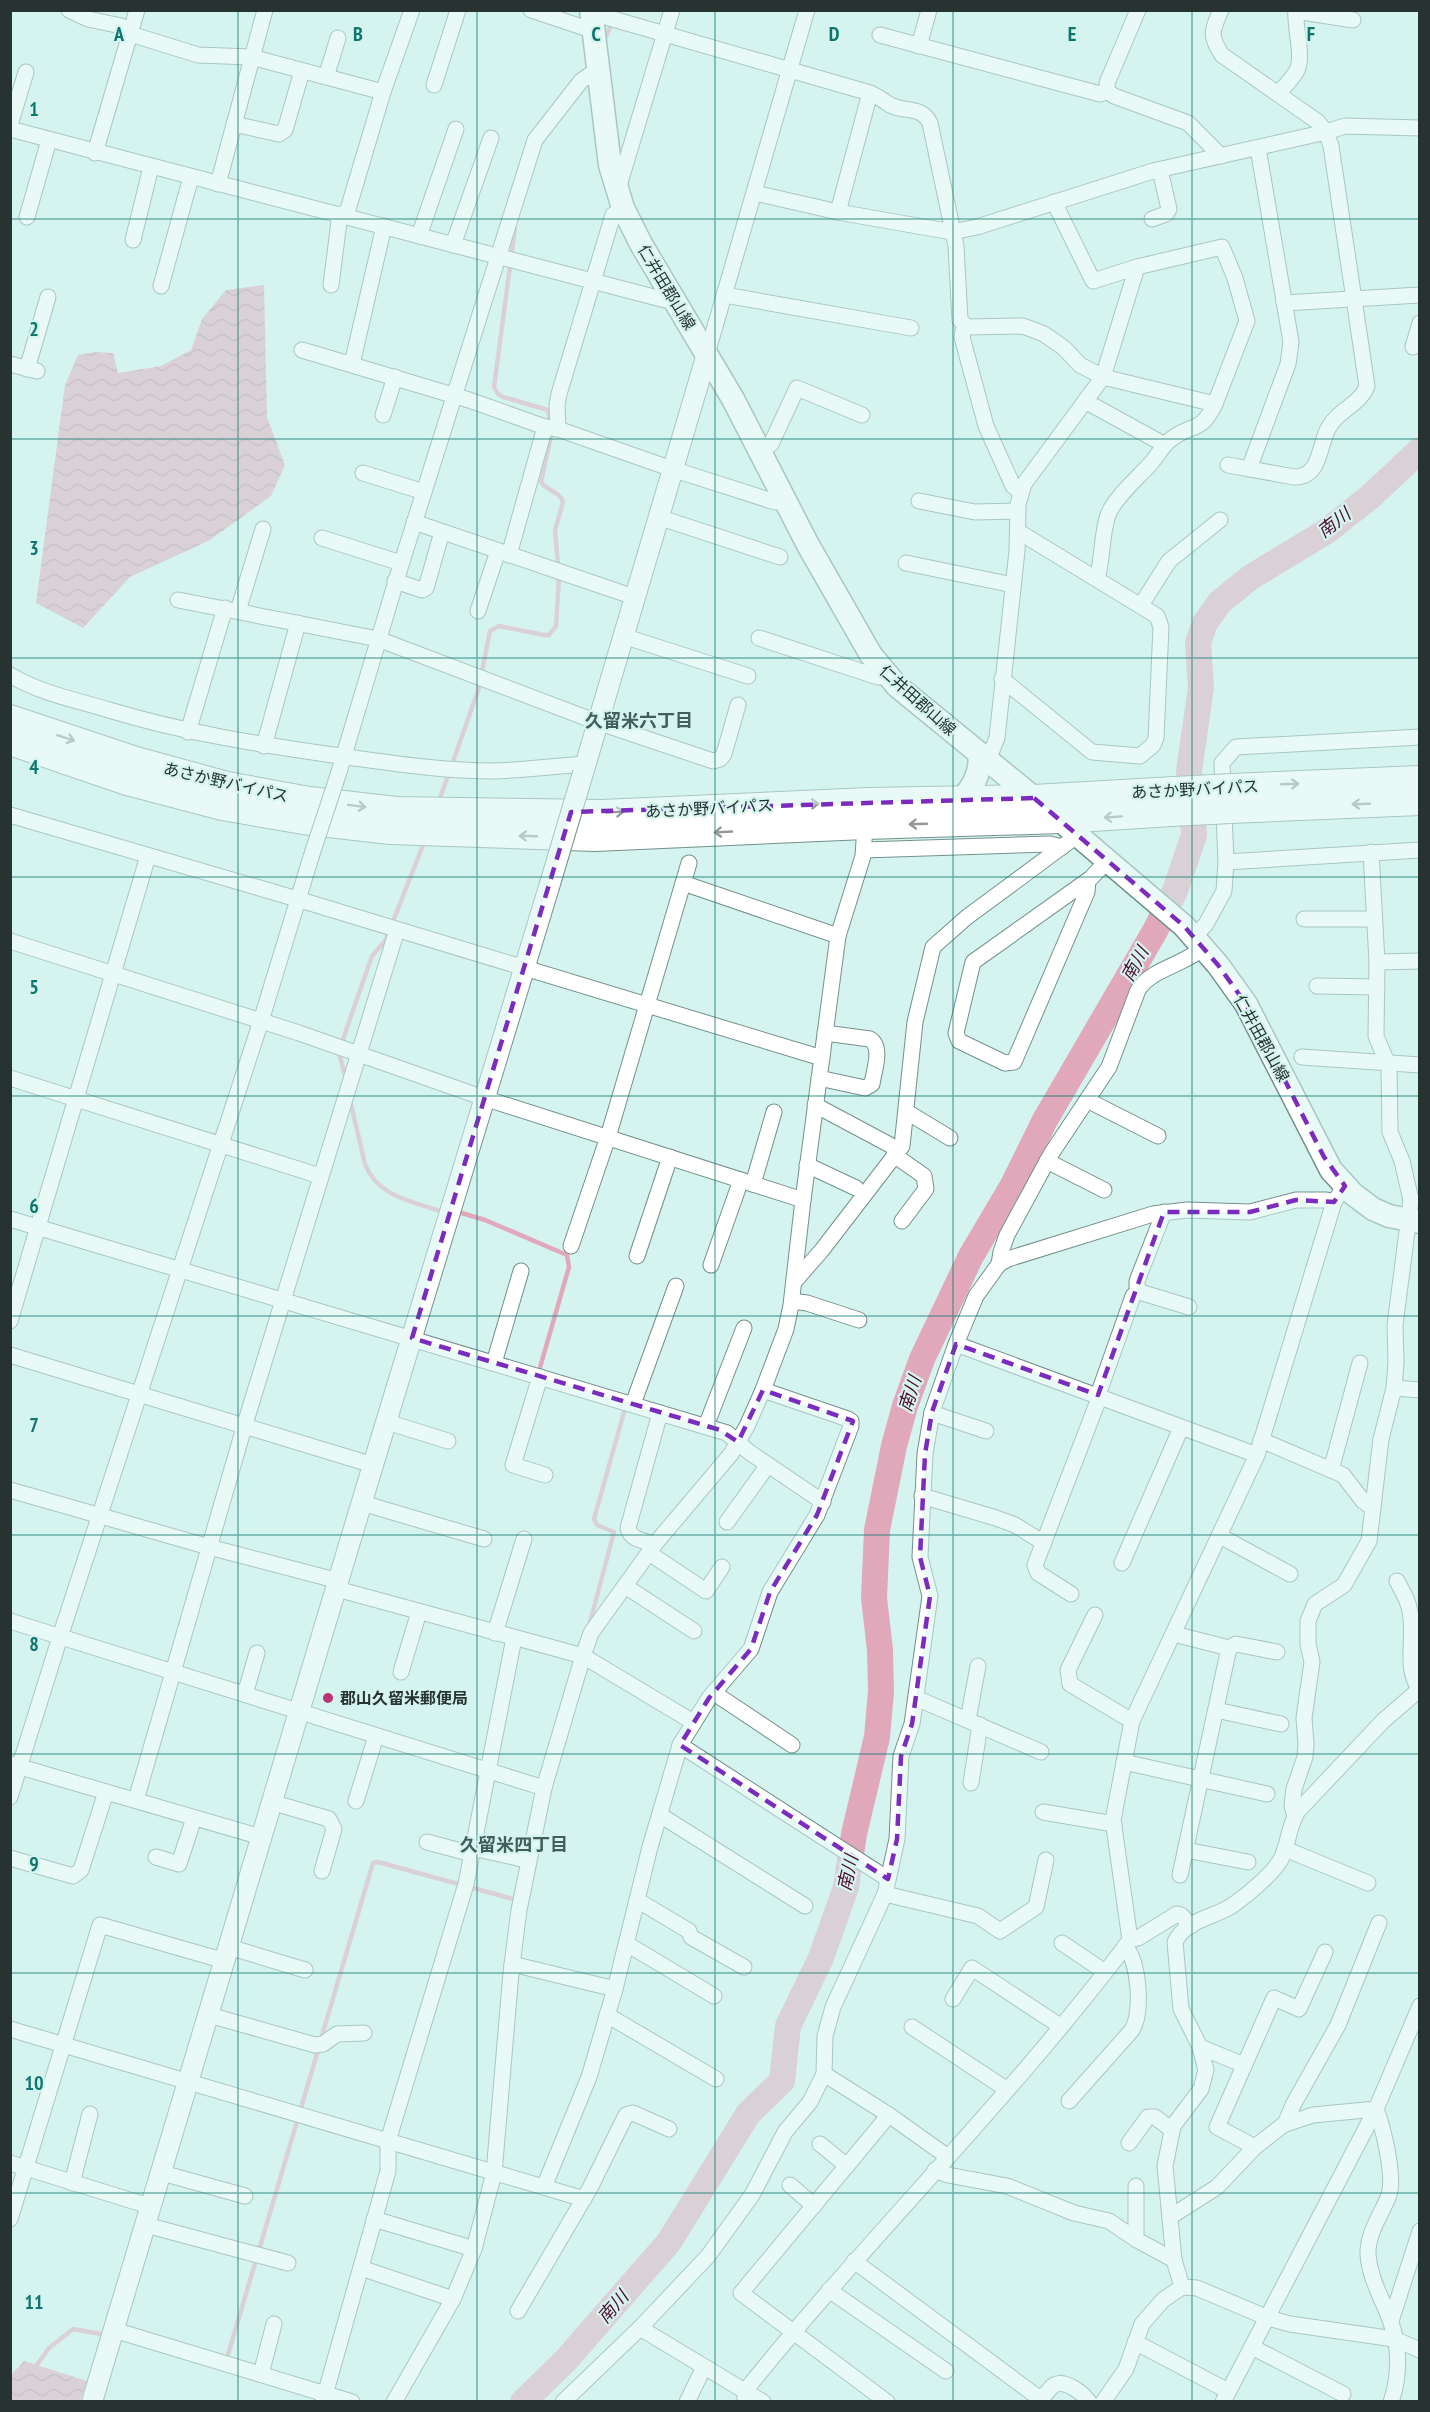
<svg xmlns="http://www.w3.org/2000/svg" width="1430" height="2412" font-family="'PT Sans Narrow','Noto Sans JP',sans-serif">
  <style>
    .water { fill: url(#water-waves) }
    .lines { fill: none; stroke-linecap: round; stroke-linejoin: round }
    .stream { stroke: #e1a7bb; stroke-width: 4.5 }
    .river { stroke: #e1a7bb; stroke-width: 26 }
    .minor-casing { stroke: #74918c; stroke-width: 17 }
    .tertiary-casing { stroke: #74918c; stroke-width: 22 }
    .secondary-casing { stroke: #74918c; stroke-width: 25 }
    .trunk-casing { stroke: #74918c; stroke-width: 28 }
    .minor { stroke: #fff; stroke-width: 15 }
    .tertiary { stroke: #fff; stroke-width: 20 }
    .secondary { stroke: #fff; stroke-width: 22 }
    .trunk { stroke: #fff; stroke-width: 26 }
    .minor-bridge-casing { stroke: #74918c; stroke-width: 17; stroke-linecap: butt }
    .tertiary-bridge-casing { stroke: #74918c; stroke-width: 22; stroke-linecap: butt }
    .trunk-bridge-casing { stroke: #74918c; stroke-width: 28; stroke-linecap: butt }
    .minor-bridge { stroke: #fff; stroke-width: 15 }
    .tertiary-bridge { stroke: #fff; stroke-width: 20 }
    .trunk-bridge { stroke: #fff; stroke-width: 26 }
    .oneway { stroke: #939998 }
    .marked { fill: none; stroke: #7b2cbf; stroke-width: 4.5; stroke-dasharray: 12 8; stroke-linejoin: round }
    .grid { fill: none; stroke: #0f766e; stroke-width: 1.5; stroke-opacity: 0.55 }
    .poi-dot { fill: #bb3372; stroke: #d5f4ef; stroke-width: 2 }
    .labels { text-anchor: middle; stroke-width: 4.5; stroke-linejoin: round; paint-order: stroke }
    .street-label { font-size: 16px; fill: #273331; stroke: #d5f4ef }
    .poi-label { font-size: 16px; font-weight: bold; fill: #273331; stroke: #d5f4ef; text-anchor: start }
    .water-label { font-size: 18px; font-style: italic; fill: #4f0b2c; stroke: #d5f4ef }
    .neighbourhood-label { font-size: 18px; font-weight: bold; fill: #435e5a; stroke: #d5f4ef }
    .grid-label { font-size: 20px; text-anchor: middle; font-weight: bold; fill: #0f766e; stroke: #d5f4ef; stroke-width: 4.5; stroke-linejoin: round; paint-order: stroke }
  </style>
  <defs>
    <pattern id="water-waves" width="16" height="10" patternUnits="userSpaceOnUse" patternTransform="scale(1.5)"><rect width="16" height="10" fill="#e1a7bb"/><path d="M0 5q4-4 8 0t8 0" fill="none" stroke="#b68999"/></pattern>
  </defs>
  <rect width="100%" height="100%" fill="#d5f4ef"/>
  <g class="water">
    <polygon points="264,285 267,417 285,465 271,496 210,540 130,577 83,628 36,603 65,385 78,355 95,352 113,353 118,373 161,366 191,350 202,319 226,290"/>
    <polygon points="24,2361 87,2381 80,2401 11,2401 11,2375"/>
  </g>
  <g class="lines">
    <g class="stream">
      <polyline points="603,43 612,23"/>
      <path d="M439,801L478,691L490,631L499,626L544,635H549L556,626L559,577L555,530L563,502C560,491 546,491 541,482L552,432L548,410L503,397L498,394L494,387L515,229"/>
      <polyline points="392,924 425,840"/>
      <polyline points="346,1080 339,1053 342,1042 372,956 385,941 389,932"/>
      <path d="M350,1100L365,1164C377,1196 411,1201 440,1211H446"/>
      <polyline points="455,1211 485,1220 567,1255 569,1267 539,1371 541,1371"/>
      <polyline points="589,1626 614,1532 597,1525 594,1519 626,1405"/>
      <polyline points="321,2039 373,1863 378,1862 517,1900"/>
      <polyline points="224,2358 227,2358 319,2047"/>
      <polyline points="34,2369 49,2348 73,2329 107,2335"/>
    </g>
    <polyline class="river" points="523,2402 566,2360 669,2242 748,2114 782,2081 788,2026 821,1958 846,1887 854,1834 877,1737 881,1691 880,1650 874,1598 877,1530 894,1446 905,1406 922,1359 971,1256 1013,1185 1045,1120 1155,931 1175,891 1194,835 1189,771 1201,688 1198,643 1205,623 1220,602 1251,577 1327,531 1371,496 1420,450"/>
    <defs>
      <g id="minor">
        <polyline points="69,10 88,19 121,26 137,36 198,55 251,57 383,92 346,216"/>
        <polyline points="531,10 594,31"/>
        <polyline points="1138,10 1107,83 1107,91 1114,96 1188,123 1221,156"/>
        <path d="M1221,10C1212,30 1209,36 1222,55L1318,122L1326,132L1331,146L1367,386C1360,405 1338,410 1329,427C1318,445 1322,477 1294,477L1228,465"/>
        <polyline points="1296,11 1353,20"/>
        <path d="M592,13L870,93C878,96 881,99 887,103C901,114 921,104 930,123L956,246L960,320L967,327L1023,326L1044,334L1064,348L1080,365L1103,377L1215,404L1247,321L1235,278L1222,247L1137,267L1103,377L1024,484L1018,504L1017,551L997,738L988,760"/>
        <polyline points="880,35 1100,94 1107,91"/>
        <polyline points="919,46 929,10"/>
        <polyline points="326,77 338,38"/>
        <polyline points="434,85 458,10"/>
        <polyline points="383,92 412,10"/>
        <path d="M1278,94C1284,87 1291,80 1296,72C1305,58 1294,28 1296,10"/>
        <polyline points="234,124 279,134 285,130 302,71"/>
        <polyline points="10,125 26,72"/>
        <polyline points="10,129 665,300 673,298"/>
        <polyline points="95,153 137,10"/>
        <polyline points="218,184 265,10"/>
        <polyline points="618,189 672,10"/>
        <polyline points="755,193 838,212 952,232 977,227 1153,171 1326,132 1345,126 1420,128"/>
        <polyline points="1054,202 1093,281 1137,267"/>
        <polyline points="838,212 870,93"/>
        <polyline points="27,217 49,140"/>
        <polyline points="1152,219 1166,214 1169,209 1160,170"/>
        <polyline points="419,236 456,129"/>
        <polyline points="133,240 151,167"/>
        <polyline points="453,245 491,138"/>
        <polyline points="331,285 340,214"/>
        <polyline points="161,286 191,177"/>
        <polyline points="725,295 911,328"/>
        <polyline points="1284,303 1420,295"/>
        <polyline points="964,325 962,337 986,426 1013,486 1020,492"/>
        <polyline points="1413,347 1420,323"/>
        <polyline points="302,350 469,400 545,427 558,429 672,469 775,502 785,501"/>
        <polyline points="707,354 807,10"/>
        <polyline points="10,364 37,371"/>
        <polyline points="352,364 384,226"/>
        <polyline points="27,369 48,297"/>
        <polyline points="1085,401 1165,445"/>
        <polyline points="383,415 395,377"/>
        <polyline points="558,429 557,405 559,394 613,215 623,208"/>
        <polyline points="759,452 771,444 797,388 862,415"/>
        <polyline points="1249,469 1288,364 1291,342 1258,148"/>
        <polyline points="363,473 424,492"/>
        <polyline points="919,501 975,512 1018,511"/>
        <polyline points="658,517 780,557"/>
        <polyline points="414,522 634,597"/>
        <polyline points="322,538 401,563"/>
        <polyline points="509,555 545,427"/>
        <polyline points="906,563 1013,585"/>
        <path d="M1097,579C1103,558 1101,536 1108,515C1114,498 1140,476 1152,462C1158,455 1163,445 1170,440C1192,422 1200,435 1215,404"/>
        <polyline points="395,581 422,590 426,588 442,532"/>
        <polyline points="178,600 378,639 597,722 713,761 720,759 724,754 738,705"/>
        <polyline points="1141,605 1169,561 1220,520"/>
        <polyline points="238,611 263,529"/>
        <polyline points="478,611 498,551"/>
        <polyline points="623,636 748,676"/>
        <polyline points="759,638 878,677 889,677"/>
        <path d="M10,675C40,693 76,700 109,710C185,733 262,745 340,756C392,763 442,771 494,771C525,770 555,766 585,764"/>
        <polyline points="1002,679 1092,752 1140,756 1153,745 1156,738 1161,627 1157,616 1019,532"/>
        <polyline points="188,732 225,608"/>
        <polyline points="264,746 298,623"/>
        <polyline points="339,772 400,568 535,140 581,81 599,68"/>
        <polyline points="10,815 297,899 822,1058"/>
        <polyline points="864,850 1050,844 1062,847"/>
        <polyline points="1226,862 1420,850"/>
        <polyline points="1088,881 1087,892 1014,1062 1005,1063 959,1041 956,1033 973,962 1091,878 1108,860"/>
        <polyline points="683,883 838,936"/>
        <polyline points="1304,919 1374,919"/>
        <polyline points="1194,937 1206,924 1224,891 1226,862 1222,763 1236,747 1420,737"/>
        <polyline points="10,941 299,1033 484,1098 803,1200"/>
        <polyline points="1377,962 1420,961"/>
        <polyline points="1317,986 1377,987"/>
        <polyline points="1302,1057 1420,1065"/>
        <polyline points="10,1078 320,1176"/>
        <path d="M819,1078L865,1088L872,1084C874,1070 883,1047 870,1039L825,1033"/>
        <polyline points="1087,1100 1158,1136"/>
        <polyline points="815,1105 890,1145"/>
        <polyline points="907,1112 950,1138"/>
        <polyline points="894,1155 924,1176 926,1189 902,1221"/>
        <polyline points="1047,1161 1104,1190"/>
        <polyline points="807,1165 856,1188"/>
        <polyline points="753,1184 774,1112"/>
        <polyline points="10,1219 727,1433 749,1452 823,1502"/>
        <polyline points="571,1246 608,1137 689,863"/>
        <polyline points="637,1256 670,1157"/>
        <polyline points="999,1264 1008,1259 1153,1214 1187,1210 1250,1212 1296,1200 1326,1200 1334,1202"/>
        <polyline points="711,1265 741,1180"/>
        <polyline points="794,1282 822,1250 902,1146 915,1022 933,947 967,917 1078,835"/>
        <polyline points="1137,1292 1137,1281 1164,1212"/>
        <polyline points="792,1301 807,1303 859,1320"/>
        <polyline points="10,1321 148,856"/>
        <polyline points="956,1344 1257,1455"/>
        <polyline points="10,1355 373,1465"/>
        <polyline points="494,1363 521,1271"/>
        <polyline points="540,1377 513,1465 545,1475"/>
        <polyline points="1394,1388 1420,1390"/>
        <polyline points="633,1404 676,1286"/>
        <polyline points="932,1413 986,1431"/>
        <polyline points="387,1422 448,1441"/>
        <polyline points="706,1426 744,1328"/>
        <polyline points="1261,1440 1343,1475 1363,1501 1373,1508"/>
        <polyline points="1331,1470 1360,1363"/>
        <polyline points="10,1490 209,1547 339,1581"/>
        <polyline points="922,1496 996,1518 1015,1525 1044,1543"/>
        <polyline points="362,1503 484,1539"/>
        <polyline points="727,1522 768,1465"/>
        <polyline points="1220,1536 1290,1574"/>
        <path d="M655,1544C645,1541 630,1540 628,1528L660,1413"/>
        <polyline points="649,1553 706,1591 722,1567"/>
        <polyline points="1122,1563 1181,1428"/>
        <path d="M1397,1581C1401,1589 1407,1598 1409,1607C1417,1635 1403,1664 1419,1689"/>
        <polyline points="625,1586 694,1631"/>
        <polyline points="337,1589 583,1656 693,1722"/>
        <polyline points="1071,1594 1038,1573 1035,1565 1098,1401 1098,1395 1133,1296 1137,1292 1140,1292 1189,1307"/>
        <polyline points="1095,1615 1068,1670 1070,1684 1132,1721"/>
        <polyline points="10,1621 544,1788"/>
        <polyline points="495,1633 524,1539"/>
        <polyline points="1174,1634 1229,1648 1236,1644 1277,1652"/>
        <polyline points="401,1672 419,1612"/>
        <polyline points="714,1693 792,1745"/>
        <polyline points="245,1694 257,1653"/>
        <polyline points="916,1698 1041,1752"/>
        <polyline points="1216,1710 1281,1724"/>
        <polyline points="968,1720 978,1666"/>
        <polyline points="680,1745 888,1879"/>
        <polyline points="1124,1762 1267,1794"/>
        <polyline points="10,1764 261,1837"/>
        <polyline points="971,1783 980,1725"/>
        <polyline points="10,1797 60,1637 261,1021 311,857"/>
        <polyline points="136,1800 245,1424 397,930"/>
        <polyline points="356,1801 376,1736"/>
        <polyline points="271,1802 329,1819 334,1829 322,1871"/>
        <polyline points="1043,1812 1114,1824"/>
        <polyline points="660,1815 805,1906"/>
        <polyline points="1295,1816 1292,1806 1294,1789 1305,1757 1306,1744 1304,1718 1312,1662 1308,1644 1308,1621 1315,1604 1344,1585 1369,1541 1381,1439 1394,1388 1396,1362 1395,1325 1411,1200 1402,1161 1390,1132 1389,1067 1376,1036 1377,962 1371,852"/>
        <polyline points="427,1842 472,1854"/>
        <polyline points="473,1848 522,1859"/>
        <polyline points="1285,1849 1368,1883"/>
        <polyline points="1186,1850 1248,1862"/>
        <polyline points="156,1857 179,1864 194,1818"/>
        <polyline points="10,1858 73,1876 81,1870 106,1792"/>
        <polyline points="1180,1875 1229,1648"/>
        <polyline points="885,1894 978,1916 1000,1931 1036,1907 1046,1860"/>
        <polyline points="637,1900 689,1931 691,1937 744,1967"/>
        <polyline points="1130,1940 1113,1820 1132,1721 1257,1455 1334,1202 1345,1186"/>
        <polyline points="1062,1943 1105,1972"/>
        <polyline points="627,1944 714,1996"/>
        <polyline points="229,1947 305,1970"/>
        <polyline points="512,1964 615,1989"/>
        <polyline points="953,1999 972,1968 1060,2026"/>
        <polyline points="209,2015 315,2045 323,2044 337,2034 364,2033"/>
        <polyline points="607,2015 716,2079"/>
        <polyline points="912,2027 1006,2089"/>
        <polyline points="10,2029 584,2199"/>
        <polyline points="1200,2047 1244,2065"/>
        <polyline points="824,2074 889,2115 948,2157"/>
        <path d="M1069,2101L1132,2030C1143,2012 1139,1962 1125,1946"/>
        <polyline points="1285,2124 1293,2105 1338,2025 1379,1923"/>
        <polyline points="1129,2143 1148,2117 1155,2117 1172,2130"/>
        <polyline points="820,2144 847,2166"/>
        <polyline points="1255,2147 1217,2127 1274,1998 1299,2009 1325,1952"/>
        <polyline points="10,2163 152,2207"/>
        <polyline points="935,2170 948,2175 1007,2186 1074,2213 1109,2221 1137,2240 1174,2260"/>
        <polyline points="162,2173 245,2196"/>
        <polyline points="72,2183 90,2114"/>
        <polyline points="790,2185 814,2206"/>
        <polyline points="544,2187 589,2077 615,1989 650,1847 680,1745 709,1698 751,1649 770,1592 817,1515 851,1426 851,1421 848,1419 763,1390"/>
        <path d="M1170,2217L1217,2187L1255,2147L1283,2125L1313,2115L1376,2109C1383,2127 1395,2176 1389,2195C1382,2214 1367,2233 1368,2255C1370,2279 1382,2298 1390,2320C1400,2346 1400,2376 1391,2402"/>
        <polyline points="10,2219 100,1925 225,1961"/>
        <polyline points="374,2219 474,2249"/>
        <polyline points="146,2225 288,2263"/>
        <polyline points="1136,2239 1136,2186"/>
        <polyline points="854,2261 1039,2398 1037,2402"/>
        <polyline points="361,2268 453,2299"/>
        <path d="M1182,2287L1174,2260L1165,2166L1173,2126L1201,2089L1206,2070L1200,2047L1181,2009L1175,1942C1186,1919 1214,1918 1233,1905C1247,1895 1277,1871 1283,1855C1289,1840 1289,1825 1298,1811L1383,1721L1420,1689"/>
        <polyline points="829,2290 946,2371"/>
        <polyline points="518,2311 590,2188 626,2115 633,2113 669,2129"/>
        <polyline points="1391,2321 1420,2231"/>
        <polyline points="640,2328 763,2402"/>
        <polyline points="114,2330 352,2402"/>
        <polyline points="1135,2342 1228,2391"/>
        <polyline points="1252,2347 1343,2394"/>
        <polyline points="261,2374 274,2324"/>
        <path d="M1039,2398C1047,2396 1048,2389 1054,2385C1065,2379 1083,2393 1089,2402"/>
        <polyline points="323,2402 388,2171 388,2141 466,1884 514,1638"/>
        <polyline points="394,2402 453,2299 474,2249 494,2173 511,1973 519,1910 544,1788 583,1656 591,1633 655,1544 731,1454 747,1426 763,1390 786,1329 791,1305 803,1200 838,936 863,856 865,826"/>
        <path d="M563,2402L640,2328L708,2256L752,2195L785,2132L810,2102L824,2074L825,2036L833,2007L885,1894L897,1839L901,1756L912,1724L930,1596L920,1557L925,1454L932,1412L956,1344L976,1296L999,1264L1001,1252L1007,1235L1051,1154L1109,1067L1138,990C1152,968 1185,965 1204,947"/>
        <polyline points="687,2402 704,2367"/>
        <path d="M745,2402V2391C869,2237 1011,2098 1130,1940L1138,1938L1177,1914L1181,1915L1191,1926"/>
        <polyline points="887,2402 741,2293 889,2115"/>
        <polyline points="1103,2402 1126,2369 1142,2324 1163,2300 1182,2287 1197,2288 1268,2318 1290,2324 1394,2339 1420,2350"/>
        <polyline points="1223,2402 1376,2109 1420,2006"/>
      </g>
      <g id="tertiary">
        <polyline points="583,773 707,354"/>
        <polyline points="92,2402 373,1465 549,887"/>
      </g>
      <g id="secondary">
        <polyline points="591,10 610,165 623,208 641,244 733,399 808,545 871,655 897,686 1034,798 1184,926 1218,965 1246,1004 1331,1170 1353,1194 1373,1209 1389,1216 1420,1222"/>
        <path d="M962,799C974,786 982,771 979,753"/>
      </g>
      <g id="trunk">
        <polyline points="10,718 136,760 227,785 309,800 396,810 602,813 869,801 1034,798 1174,790"/>
        <polyline points="10,742 127,782 222,807 303,821 390,831 595,838 865,826 1061,820 1171,813"/>
        <polyline points="1232,787 1420,779"/>
        <polyline points="1231,810 1420,802"/>
      </g>
    </defs>
    <use href="#minor" class="minor-casing"/>
    <use href="#tertiary" class="tertiary-casing"/>
    <use href="#secondary" class="secondary-casing"/>
    <use href="#trunk" class="trunk-casing"/>
    <use href="#minor" class="minor"/>
    <use href="#tertiary" class="tertiary"/>
    <use href="#secondary" class="secondary"/>
    <use href="#trunk" class="trunk"/>
    <defs>
      <polyline id="minor-bridge" points="311,857 339,772"/>
      <polyline id="tertiary-bridge" points="549,887 583,773"/>
      <g id="trunk-bridge">
        <polyline points="1174,790 1232,787"/>
        <polyline points="1171,813 1231,810"/>
      </g>
    </defs>
    <use href="#minor-bridge" class="minor-bridge-casing"/>
    <use href="#tertiary-bridge" class="tertiary-bridge-casing"/>
    <use href="#trunk-bridge" class="trunk-bridge-casing"/>
    <use href="#minor-bridge" class="minor-bridge"/>
    <use href="#tertiary-bridge" class="tertiary-bridge"/>
    <use href="#trunk-bridge" class="trunk-bridge"/>
  </g>
  <defs><path id="oneway-shaft" d="M-6 0H5M1.5-3L5.5 0L1.5 3" fill="none" stroke-width="1.6" stroke-linecap="round" stroke-linejoin="round" transform="scale(1.5)"/></defs>
  <g class="oneway">
    <use href="#oneway-shaft" transform="translate(66 738) rotate(18)"/>
    <use href="#oneway-shaft" transform="translate(1290 784) rotate(-2)"/>
    <use href="#oneway-shaft" transform="translate(810 804) rotate(-3)"/>
    <use href="#oneway-shaft" transform="translate(1361 804) rotate(178)"/>
    <use href="#oneway-shaft" transform="translate(357 806) rotate(7)"/>
    <use href="#oneway-shaft" transform="translate(615 812) rotate(-3)"/>
    <use href="#oneway-shaft" transform="translate(1113 817) rotate(176)"/>
    <use href="#oneway-shaft" transform="translate(918 824) rotate(178)"/>
    <use href="#oneway-shaft" transform="translate(723 832) rotate(177)"/>
    <use href="#oneway-shaft" transform="translate(528 836) rotate(-178)"/>
  </g>
  <path d="M0 0H1430V2412H0ZM1034,798L1184,926L1218,965L1246,1004L1324,1157L1345,1186L1334,1202L1296,1200L1250,1212H1164L1098,1395L956,1344L932,1412L925,1454L920,1557L930,1596L912,1724L901,1756L897,1839L888,1879L680,1745L709,1698L751,1649L770,1592L817,1515L853,1421L763,1390L738,1442L720,1430L412,1338L571,812Z" fill="#d5f4ef" fill-opacity=".55" fill-rule="evenodd"/>
  <path class="marked" d="M1034,798L1184,926L1218,965L1246,1004L1324,1157L1345,1186L1334,1202L1296,1200L1250,1212H1164L1098,1395L956,1344L932,1412L925,1454L920,1557L930,1596L912,1724L901,1756L897,1839L888,1879L680,1745L709,1698L751,1649L770,1592L817,1515L853,1421L763,1390L738,1442L720,1430L412,1338L571,812Z"/>
  <path class="grid" d="M238,10V2402M477,10V2402M715,10V2402M953,10V2402M1192,10V2402M10,219H1420M10,439H1420M10,658H1420M10,877H1420M10,1096H1420M10,1316H1420M10,1535H1420M10,1754H1420M10,1973H1420M10,2193H1420"/>
  <circle class="poi-dot" cx="328" cy="1698" r="6"/>
  <g class="labels">
    <g class="street-label">
      <text transform="translate(667 287) rotate(59)" y="6">仁井田郡山線</text>
      <text transform="translate(918 700) rotate(42)" y="6">仁井田郡山線</text>
      <text transform="translate(226 782) rotate(13)" y="6">あさか野バイパス</text>
      <text transform="translate(1195 789) rotate(-3)" y="6">あさか野バイパス</text>
      <text transform="translate(709 808) rotate(-3)" y="6">あさか野バイパス</text>
      <text transform="translate(1262 1038) rotate(61)" y="6">仁井田郡山線</text>
    </g>
    <g class="poi-label">
      <text x="340" y="1704">郡山久留米郵便局</text>
    </g>
    <g class="water-label">
      <text transform="translate(1334 523) rotate(-38)" y="6">南川</text>
      <text transform="translate(1135 964) rotate(-61)" y="6">南川</text>
      <text transform="translate(910 1394) rotate(-72)" y="6">南川</text>
      <text transform="translate(848 1873) rotate(-77)" y="6">南川</text>
      <text transform="translate(613 2307) rotate(-49)" y="6">南川</text>
    </g>
    <g class="neighbourhood-label">
      <text x="639" y="727">久留米六丁目</text>
      <text x="514" y="1851">久留米四丁目</text>
    </g>
  </g>
  <g class="grid-label">
    <text x="119" y="41">A</text>
    <text x="358" y="41">B</text>
    <text x="596" y="41">C</text>
    <text x="834" y="41">D</text>
    <text x="1072" y="41">E</text>
    <text x="1311" y="41">F</text>
    <text x="34" y="116">1</text>
    <text x="34" y="336">2</text>
    <text x="34" y="555">3</text>
    <text x="34" y="774">4</text>
    <text x="34" y="994">5</text>
    <text x="34" y="1213">6</text>
    <text x="34" y="1432">7</text>
    <text x="34" y="1651">8</text>
    <text x="34" y="1871">9</text>
    <text x="34" y="2090">10</text>
    <text x="34" y="2309">11</text>
  </g>
  <rect width="1430" height="2412" fill="none" stroke="#273331" stroke-width="24"/>
</svg>
